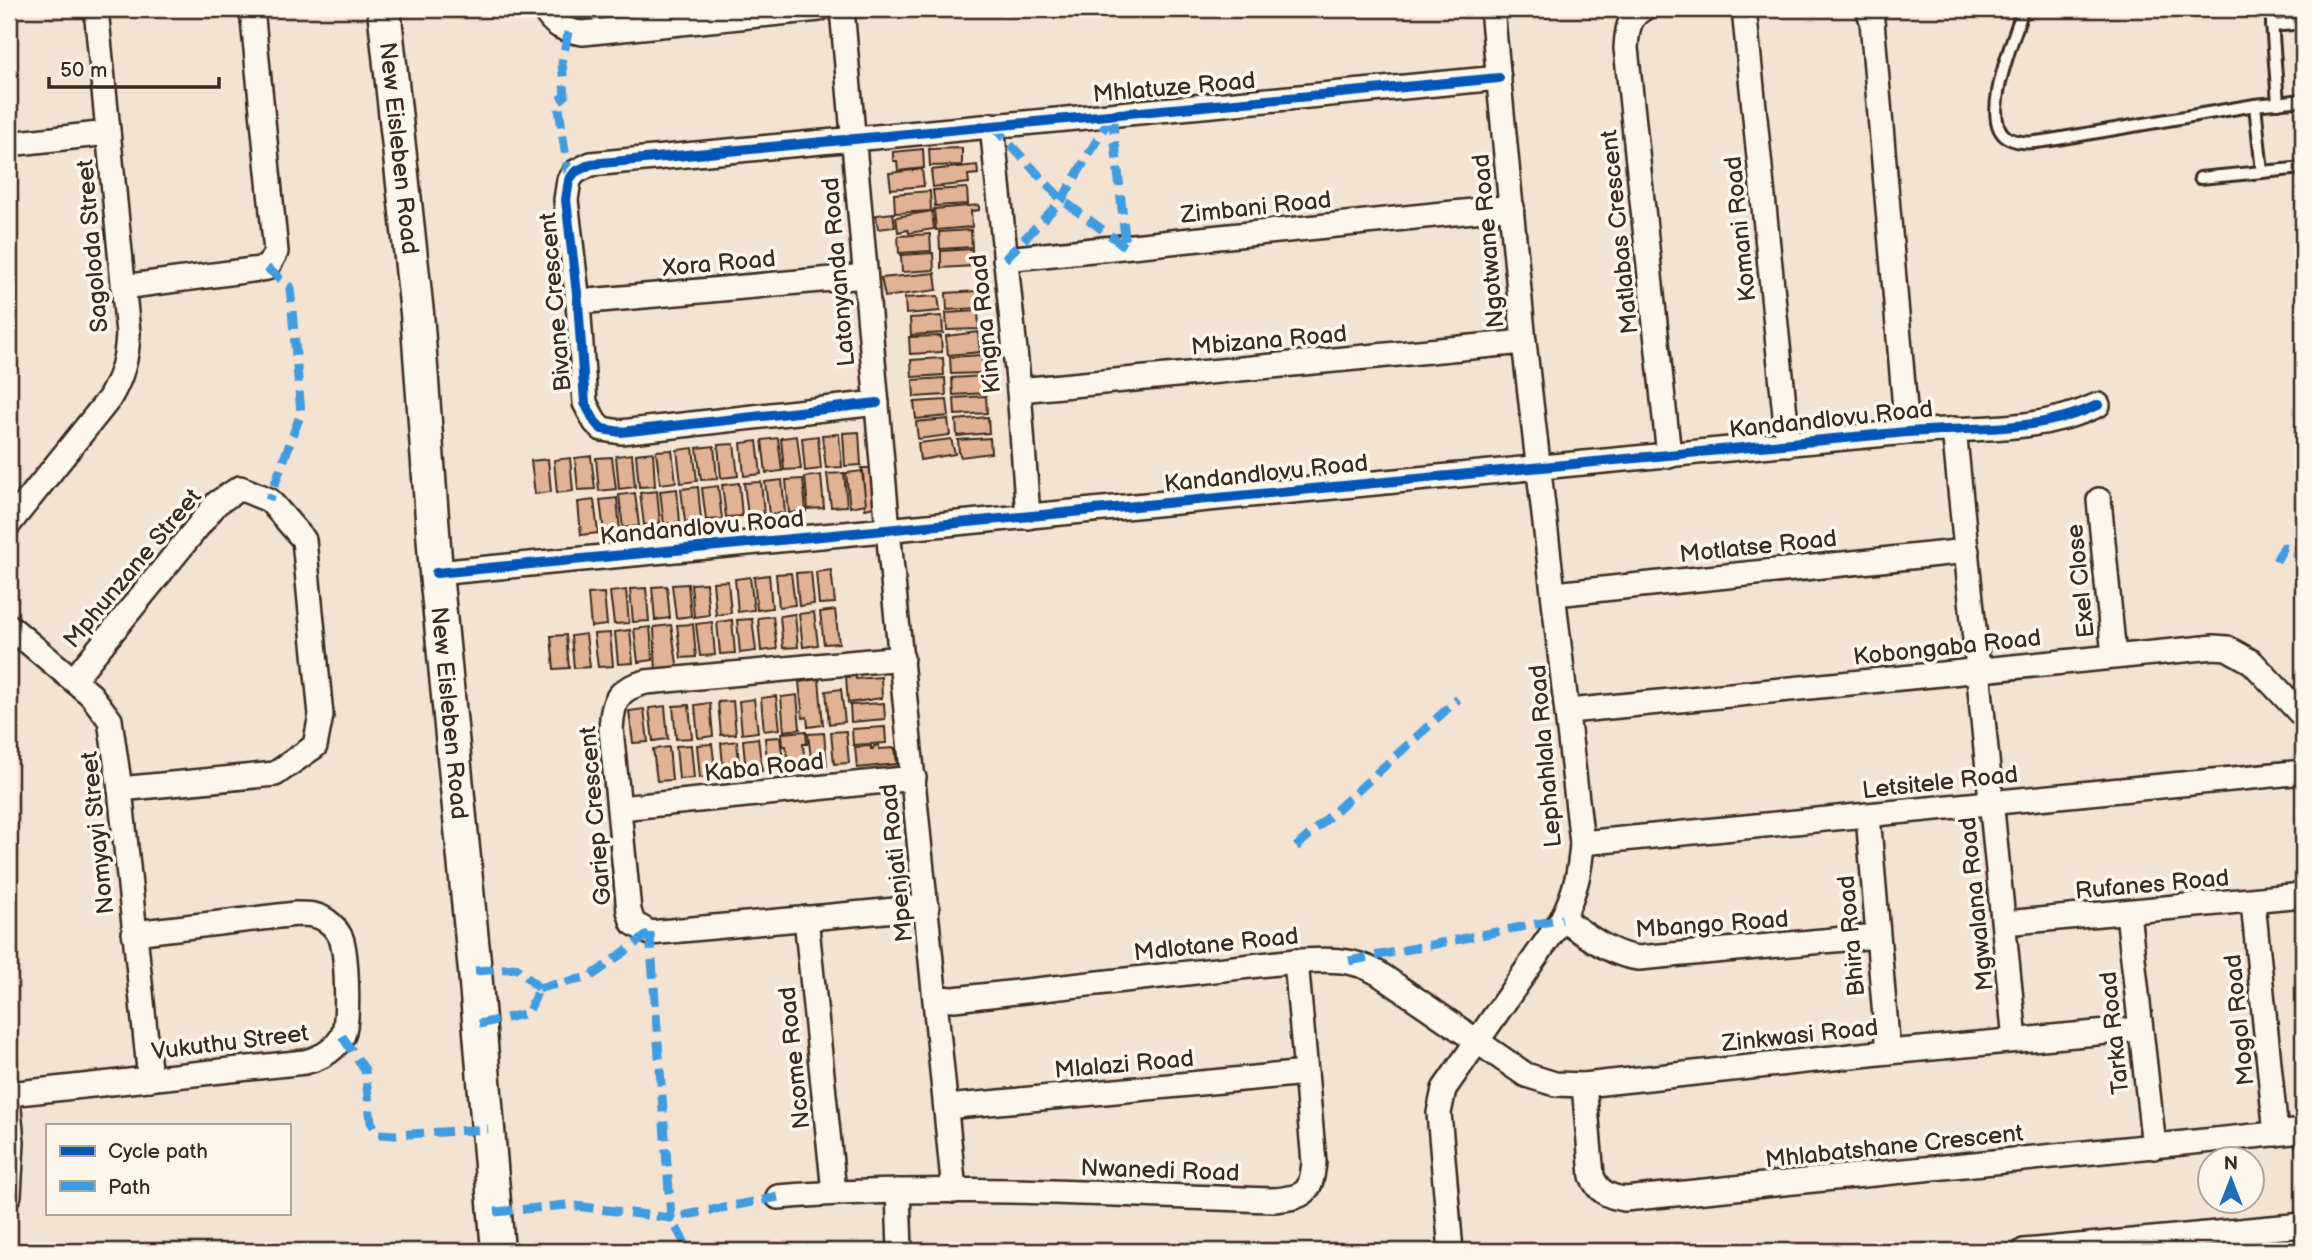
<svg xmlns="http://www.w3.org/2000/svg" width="2312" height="1260" font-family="'Balsamiq Sans',sans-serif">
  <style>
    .building { fill: #e2b294; stroke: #3b2a1e; stroke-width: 2 }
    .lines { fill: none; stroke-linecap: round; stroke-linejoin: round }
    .service-casing { stroke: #3b2a1e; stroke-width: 16 }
    .minor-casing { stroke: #3b2a1e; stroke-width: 28 }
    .secondary-casing { stroke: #3b2a1e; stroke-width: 37 }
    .service { stroke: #fbf7ec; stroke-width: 10 }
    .minor { stroke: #fbf7ec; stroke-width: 23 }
    .secondary { stroke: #fbf7ec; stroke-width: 32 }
    .quiet { stroke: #3f9ce0; stroke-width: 9; stroke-dasharray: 18 9; stroke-linecap: butt }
    .cycleway-casing { stroke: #fbf7ec; stroke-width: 15 }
    .cycleway { stroke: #0057b8; stroke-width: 10 }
    .labels { text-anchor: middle; stroke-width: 7; stroke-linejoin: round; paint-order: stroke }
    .street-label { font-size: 24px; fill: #3b2a1e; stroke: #fbf7ec }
  </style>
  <rect width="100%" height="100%" fill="#f4e2d2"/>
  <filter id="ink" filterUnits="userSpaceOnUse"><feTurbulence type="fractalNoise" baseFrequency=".0143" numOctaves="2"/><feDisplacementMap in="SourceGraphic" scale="14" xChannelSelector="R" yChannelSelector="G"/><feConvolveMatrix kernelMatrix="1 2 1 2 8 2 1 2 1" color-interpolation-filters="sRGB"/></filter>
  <g filter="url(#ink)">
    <g class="building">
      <polygon points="962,148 962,165 930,166 929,149"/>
      <polygon points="923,149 924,168 898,171 897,161 893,161 893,152"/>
      <polygon points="977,165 978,174 968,175 969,183 933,187 931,170"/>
      <polygon points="922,169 924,186 891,189 889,173"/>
      <polygon points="967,188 968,204 935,206 933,190"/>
      <polygon points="930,191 931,211 895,213 894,194"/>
      <polygon points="979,205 979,210 971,211 972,227 936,230 934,209"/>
      <polygon points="932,211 934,229 909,233 908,230 898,232 896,217"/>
      <polygon points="893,213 895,227 878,229 876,215"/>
      <polygon points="971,230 972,247 940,249 939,232"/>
      <polygon points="930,234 931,251 899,253 898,236"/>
      <polygon points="972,249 973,266 941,268 941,251"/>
      <polygon points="933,253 934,270 902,272 901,255"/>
      <polygon points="935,273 937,290 885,297 881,278"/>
      <polygon points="978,291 979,308 947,310 946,293"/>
      <polygon points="938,296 940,311 906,314 905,298"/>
      <polygon points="978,311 979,329 947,330 946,313"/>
      <polygon points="942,316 943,333 911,335 910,318"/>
      <polygon points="978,332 980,352 948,355 946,336"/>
      <polygon points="941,336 942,352 910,354 909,337"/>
      <polygon points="982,355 983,373 951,374 950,357"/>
      <polygon points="943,358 944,375 912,377 911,360"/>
      <polygon points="984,376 985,393 953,395 952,378"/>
      <polygon points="945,378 946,395 914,397 913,380"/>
      <polygon points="986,396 987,413 955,415 954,398"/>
      <polygon points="947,400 949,416 916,419 914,402"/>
      <polygon points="988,417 989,433 957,436 956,420"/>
      <polygon points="948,419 950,435 918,439 916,422"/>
      <polygon points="859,432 861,465 845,466 843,433"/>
      <polygon points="839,434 842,467 826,468 822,435"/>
      <polygon points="797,436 801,469 784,470 781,438"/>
      <polygon points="818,436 821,469 805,471 802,438"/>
      <polygon points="778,438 782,471 766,473 762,440"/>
      <polygon points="990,438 991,453 961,457 959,453 958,440"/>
      <polygon points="951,439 955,454 920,460 918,443"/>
      <polygon points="757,441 761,474 744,476 741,443"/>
      <polygon points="734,444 738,476 721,478 718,445"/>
      <polygon points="714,446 717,479 701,480 697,448"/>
      <polygon points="693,448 697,481 681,483 677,450"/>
      <polygon points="672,450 676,482 660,484 656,451"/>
      <polygon points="653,452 655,486 639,487 636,454"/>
      <polygon points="632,454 635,487 619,489 616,456"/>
      <polygon points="591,456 595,489 578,490 575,458"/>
      <polygon points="612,457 616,489 599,491 596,458"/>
      <polygon points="570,458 573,491 557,493 554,460"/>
      <polygon points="548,459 551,492 535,494 531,461"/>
      <polygon points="861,468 875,468 879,506 865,509 863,471"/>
      <polygon points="862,471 866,504 850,507 846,473"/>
      <polygon points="844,473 847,506 831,507 827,474"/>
      <polygon points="821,475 824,508 808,509 805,477"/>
      <polygon points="803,479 806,511 789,513 786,480"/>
      <polygon points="782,480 785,513 769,514 765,482"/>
      <polygon points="761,482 764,514 748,516 744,483"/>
      <polygon points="739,483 742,516 726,517 722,485"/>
      <polygon points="718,486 722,519 706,520 702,488"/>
      <polygon points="698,487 701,520 685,522 681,489"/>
      <polygon points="677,489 680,522 664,524 660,491"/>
      <polygon points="657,491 660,523 644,525 640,493"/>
      <polygon points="635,493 639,526 623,528 619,495"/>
      <polygon points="617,498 620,531 604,532 600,500"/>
      <polygon points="594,500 598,533 581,535 578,502"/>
      <polygon points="831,570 835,603 819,604 816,572"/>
      <polygon points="811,572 814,604 799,606 796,573"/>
      <polygon points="791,573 795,605 779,607 776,574"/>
      <polygon points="769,575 772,608 757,610 754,577"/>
      <polygon points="750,577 754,610 738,612 735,579"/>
      <polygon points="728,581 731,613 716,615 713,582"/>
      <polygon points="706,583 709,615 694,617 691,584"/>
      <polygon points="688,584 691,616 676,618 672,585"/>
      <polygon points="667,586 670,618 655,620 652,587"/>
      <polygon points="646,588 649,621 633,622 630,589"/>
      <polygon points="626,590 629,623 614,624 610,592"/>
      <polygon points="604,593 607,625 591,627 588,594"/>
      <polygon points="835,610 839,643 824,644 820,612"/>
      <polygon points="814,612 818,645 803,647 799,614"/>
      <polygon points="795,614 798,647 783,648 780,616"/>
      <polygon points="773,616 777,649 761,651 758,618"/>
      <polygon points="752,619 756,651 740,653 737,620"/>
      <polygon points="732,620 735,653 720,654 717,622"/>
      <polygon points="712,622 715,655 700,656 696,624"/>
      <polygon points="693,624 696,657 681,658 677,625"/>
      <polygon points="671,625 678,670 656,673 654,627"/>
      <polygon points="650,627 653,660 638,662 634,629"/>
      <polygon points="630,630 633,663 618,664 615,632"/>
      <polygon points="610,633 613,666 598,667 594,634"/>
      <polygon points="586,634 590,667 574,668 571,636"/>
      <polygon points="566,635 569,668 554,669 551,636"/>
      <polygon points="856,676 856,679 881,677 882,698 848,703 846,677"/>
      <polygon points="819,679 823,725 808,727 807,717 803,718 799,682"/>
      <polygon points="841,689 845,722 829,724 826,691"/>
      <polygon points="797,695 800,729 784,731 781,697"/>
      <polygon points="776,696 780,729 764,731 761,698"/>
      <polygon points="754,699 758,732 742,734 739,701"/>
      <polygon points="733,701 736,734 721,735 718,702"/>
      <polygon points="710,703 713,736 698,738 695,705"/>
      <polygon points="884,703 885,719 851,722 850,705"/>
      <polygon points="689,705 692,738 676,739 673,706"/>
      <polygon points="665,706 668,739 653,741 649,708"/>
      <polygon points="644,709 648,742 633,743 629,711"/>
      <polygon points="885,727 886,743 853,745 852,729"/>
      <polygon points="806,731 807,744 803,744 805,767 789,768 786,746 783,746 782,733"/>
      <polygon points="846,731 849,763 834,764 831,732"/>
      <polygon points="824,733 827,766 812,767 808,734"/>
      <polygon points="780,737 784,769 768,771 765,738"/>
      <polygon points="758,738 762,771 746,773 743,740"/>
      <polygon points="737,741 740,774 724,776 721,743"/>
      <polygon points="712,744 716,776 700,778 697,745"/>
      <polygon points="691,745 694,778 679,779 676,746"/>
      <polygon points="879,745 879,749 895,748 897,764 857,768 855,747 871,746 871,749 873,749 874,746"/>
      <polygon points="669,747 672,780 657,781 653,749"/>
    </g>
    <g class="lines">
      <defs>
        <g id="service">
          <path d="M2023,9C2016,34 1977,122 2008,138C2022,145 2037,142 2051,140L2255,105L2303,100"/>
          <polyline points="2271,9 2278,103"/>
          <polyline points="2272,26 2303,23"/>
          <polyline points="2255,105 2262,172 2303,168"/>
          <polyline points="2200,178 2262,172"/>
        </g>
        <g id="minor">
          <path d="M544,9C553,26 565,31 583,33L819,9"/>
          <polyline points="842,9 888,530 954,1191"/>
          <path d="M1643,9C1628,17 1627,32 1626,48L1669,456"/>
          <polyline points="1744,9 1788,444"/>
          <polyline points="1868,9 1872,21 1907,432"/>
          <polyline points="992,125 1019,390 1028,517"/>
          <polyline points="9,144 108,133"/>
          <polyline points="1005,259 1512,207"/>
          <polyline points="123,287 267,268 276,252 252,9"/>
          <polyline points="578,302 865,276"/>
          <polyline points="1019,390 1524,342"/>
          <polyline points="877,403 621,432 602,429 595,422 585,403 578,302 566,200 569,180 575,172 591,164 1499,78"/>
          <polyline points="1954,429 2015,1040"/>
          <polyline points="2099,500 2114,656"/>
          <path d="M9,524L109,399C122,377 127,359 128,333L96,9"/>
          <path d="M436,573L1907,432C1973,427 2037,433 2098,405"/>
          <polyline points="1555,594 1967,551"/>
          <polyline points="9,626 91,695 110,720 120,789 150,1079"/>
          <path d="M902,658L646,682C617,689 613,700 611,729L629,911L633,923L650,933L927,907"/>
          <polyline points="74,679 217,503 240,488 269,500 304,540 321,715 315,746 275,774 120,789"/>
          <polyline points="1569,711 2214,647 2227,648 2252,662 2303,716"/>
          <polyline points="620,808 914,778"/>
          <polyline points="1868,816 1888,1052"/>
          <polyline points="1582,843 2303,772"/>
          <polyline points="2253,902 2276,1134"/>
          <polyline points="2128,913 2154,1147"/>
          <polyline points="806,918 834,1192"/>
          <path d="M1562,919C1586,934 1609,955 1639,958L1877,936"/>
          <polyline points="2005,923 2303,895"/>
          <path d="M936,998L954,999L1296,961C1326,960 1351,957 1378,973L1526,1075L1555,1084L1584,1085L1888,1052L2140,1029"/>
          <path d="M1584,1085L1592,1176C1598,1192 1609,1197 1625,1199L2303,1131"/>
          <path d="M9,1094L305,1062C321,1058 335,1051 343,1035C349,1019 347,954 341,938C338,932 333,925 327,921C318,914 307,914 296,914L134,933"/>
          <polyline points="946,1107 1306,1073"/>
          <polyline points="9,1110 12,1142 9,1195"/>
          <polyline points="898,1191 900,1251"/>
          <path d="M778,1197C943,1183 1109,1195 1274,1200C1305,1197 1311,1194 1314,1162L1296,961"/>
          <path d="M1451,1251L1439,1113L1444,1089L1562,919C1575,892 1580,873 1582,843L1524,342L1492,9"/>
          <polyline points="2024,1251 2303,1225"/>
        </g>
        <g id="secondary">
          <path id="s1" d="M384,9L417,313L436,573L475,971L498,1251"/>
        </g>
      </defs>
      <use href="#service" class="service-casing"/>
      <use href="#minor" class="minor-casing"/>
      <use href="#secondary" class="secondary-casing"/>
      <use href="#service" class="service"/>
      <use href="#minor" class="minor"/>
      <use href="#secondary" class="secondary"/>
      <g class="quiet">
        <polyline points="568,32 562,63 565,96 558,101 569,180"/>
        <polyline points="992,125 1062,200 1126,247 1112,114"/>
        <polyline points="1005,259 1062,200 1112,114"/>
        <polyline points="267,268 290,287 301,413 269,500"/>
        <polyline points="2276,561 2284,547 2303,558"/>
        <polyline points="1296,847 1458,699"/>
        <polyline points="650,933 671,1218 689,1251"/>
        <polyline points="1349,961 1562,919"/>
        <polyline points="475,971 516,968 539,988"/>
        <polyline points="539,988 590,977 650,933"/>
        <polyline points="479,1024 528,1013 539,988"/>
        <polyline points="342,1036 365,1070 371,1122 379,1134 395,1135 488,1129"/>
        <polyline points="495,1212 567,1205 671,1218 778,1197"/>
      </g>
      <defs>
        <g id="cycleway">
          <polyline points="877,403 621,432 602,429 595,422 585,403 578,302 566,200 569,180 575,172 591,164 1499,78"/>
          <path d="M436,573L1907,432C1973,427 2037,433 2098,405"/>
        </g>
      </defs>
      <use href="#cycleway" class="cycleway-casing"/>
      <use href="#cycleway" class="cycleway"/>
    </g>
  </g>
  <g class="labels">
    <g class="street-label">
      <text transform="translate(1174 87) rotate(-5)" y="8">Mhlatuze Road</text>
      <text dy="8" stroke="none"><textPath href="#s1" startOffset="140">New Eisleben Road</textPath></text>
      <text transform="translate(1256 207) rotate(-6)" y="8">Zimbani Road</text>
      <text transform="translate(1740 229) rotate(-96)" y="8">Komani Road</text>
      <text transform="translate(1619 232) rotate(-96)" y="8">Matlabas Crescent</text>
      <text transform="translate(1488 241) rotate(-95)" y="8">Ngotwane Road</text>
      <text transform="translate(92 246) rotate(-95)" y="8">Sagoloda Street</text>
      <text transform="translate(719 263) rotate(-5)" y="8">Xora Road</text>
      <text transform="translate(838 272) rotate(-95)" y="8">Latonyanda Road</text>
      <text transform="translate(555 302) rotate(-95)" y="8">Bivane Crescent</text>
      <text transform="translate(985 324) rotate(-96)" y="8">Kingna Road</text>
      <text transform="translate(1269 340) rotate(-5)" y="8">Mbizana Road</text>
      <text transform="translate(1831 419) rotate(-6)" y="8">Kandandlovu Road</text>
      <text transform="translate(1266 473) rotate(-6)" y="8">Kandandlovu Road</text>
      <text transform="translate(702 527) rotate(-5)" y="8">Kandandlovu Road</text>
      <text transform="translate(1758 546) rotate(-6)" y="8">Motlatse Road</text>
      <text transform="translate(132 568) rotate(-50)" y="8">Mphunzane Street</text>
      <text transform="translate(2080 581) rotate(-96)" y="8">Exel Close</text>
      <text transform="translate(1947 647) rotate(-6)" y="8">Kobongaba Road</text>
      <text dy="8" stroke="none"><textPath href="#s1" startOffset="707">New Eisleben Road</textPath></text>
      <text transform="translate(1545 756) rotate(-95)" y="8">Lephahlala Road</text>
      <text transform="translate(764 767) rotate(-6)" y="8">Kaba Road</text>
      <text transform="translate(1940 782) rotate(-6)" y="8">Letsitele Road</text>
      <text transform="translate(595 816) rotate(-95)" y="8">Gariep Crescent</text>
      <text transform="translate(97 833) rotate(-96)" y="8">Nomyayi Street</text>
      <text transform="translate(896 863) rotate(-96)" y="8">Mpenjati Road</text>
      <text transform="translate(2152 884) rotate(-5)" y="8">Rufanes Road</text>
      <text transform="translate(1976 904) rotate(-96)" y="8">Mgwalana Road</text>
      <text transform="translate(1712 924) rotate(-4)" y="8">Mbango Road</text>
      <text transform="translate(1851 936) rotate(-95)" y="8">Bhira Road</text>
      <text transform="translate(1216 944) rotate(-6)" y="8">Mdlotane Road</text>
      <text transform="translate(2239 1020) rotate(-96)" y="8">Mogol Road</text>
      <text transform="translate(2114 1033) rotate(-96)" y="8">Tarka Road</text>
      <text transform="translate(1800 1035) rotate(-6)" y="8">Zinkwasi Road</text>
      <text transform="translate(230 1042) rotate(-7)" y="8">Vukuthu Street</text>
      <text transform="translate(794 1058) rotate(-96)" y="8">Ncome Road</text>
      <text transform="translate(1124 1064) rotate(-5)" y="8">Mlalazi Road</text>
      <text transform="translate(1894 1146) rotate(-6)" y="8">Mhlabatshane Crescent</text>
      <text transform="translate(1160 1170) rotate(2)" y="8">Nwanedi Road</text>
    </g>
  </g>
  <rect width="2312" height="1260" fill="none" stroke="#fbf7ec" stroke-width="35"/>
  <rect x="18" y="18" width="2277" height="1225" fill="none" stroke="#3b2a1e" stroke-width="2.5" filter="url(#ink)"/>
  <rect x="46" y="1124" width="245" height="91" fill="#fbf7ec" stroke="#aea59a" stroke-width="2"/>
  <rect x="60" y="1146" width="35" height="10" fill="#0057b8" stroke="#aea59a" stroke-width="2"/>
  <text x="108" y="1158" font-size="21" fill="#3b2a1e">Cycle path</text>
  <rect x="60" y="1181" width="35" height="10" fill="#3f9ce0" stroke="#aea59a" stroke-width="2"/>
  <text x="108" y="1194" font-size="21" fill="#3b2a1e">Path</text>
  <g transform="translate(2231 1180)"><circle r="33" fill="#fbf7ec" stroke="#aea59a" stroke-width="2"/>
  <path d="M0-5L12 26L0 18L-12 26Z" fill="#1f6fb2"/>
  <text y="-10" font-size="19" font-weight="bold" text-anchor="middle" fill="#3b2a1e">N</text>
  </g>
  <path d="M49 77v10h170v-10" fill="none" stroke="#3b2a1e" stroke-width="3.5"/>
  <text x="60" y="77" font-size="21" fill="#3b2a1e" stroke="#fbf7ec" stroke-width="5" paint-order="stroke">50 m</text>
</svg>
